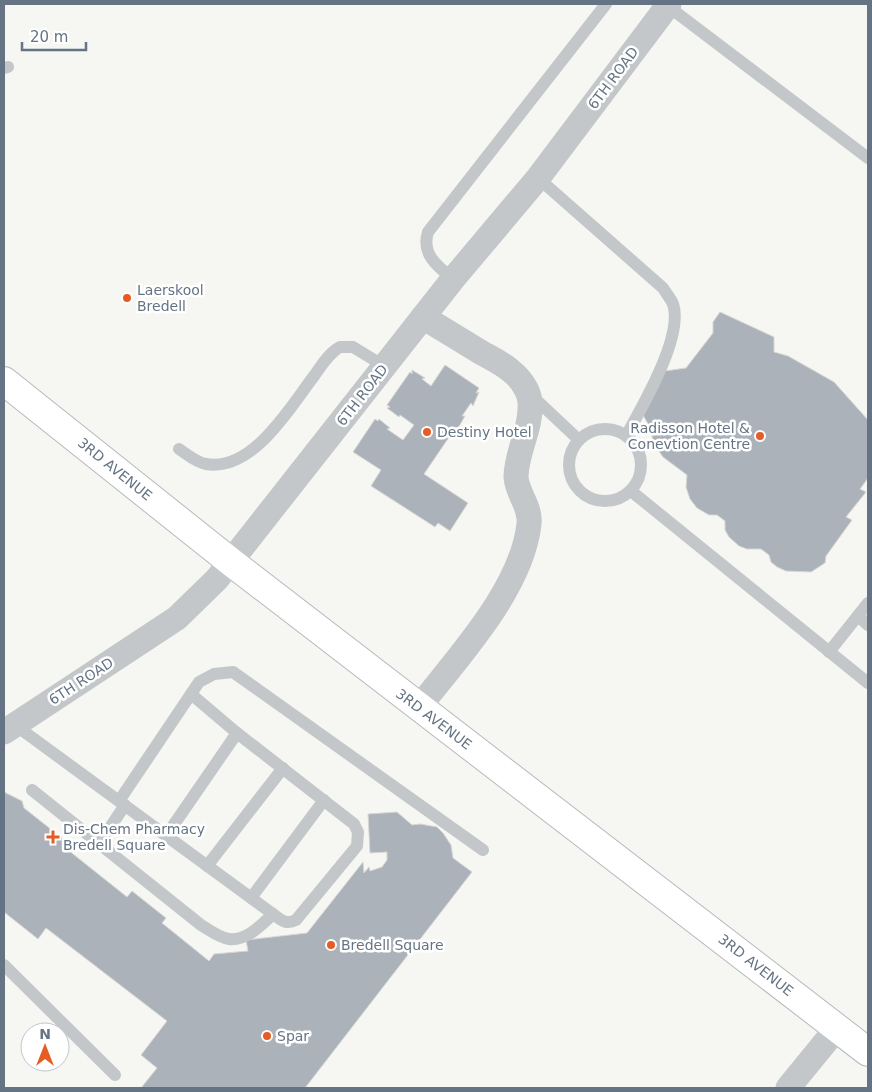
<svg xmlns="http://www.w3.org/2000/svg" width="872" height="1092" font-family="'DejaVu Sans',sans-serif">
  <style>
    .building { fill: #acb2b9; stroke: #d7d7d5 }
    .lines { fill: none; stroke-linecap: round; stroke-linejoin: round }
    .secondary-casing { stroke: #b6babf; stroke-width: 30 }
    .service { stroke: #c3c7ca; stroke-width: 12 }
    .minor { stroke: #c3c7ca; stroke-width: 25 }
    .secondary { stroke: #fff; stroke-width: 28 }
    .poi-dot { fill: #e55c24; stroke: #fff; stroke-width: 2 }
    .labels { text-anchor: middle; stroke-width: 5; stroke-linejoin: round; paint-order: stroke }
    .street-label { font-size: 14px; fill: #657484; stroke: #fff }
    .poi-label { font-size: 14px; fill: #657484; stroke: #fff; text-anchor: start }
  </style>
  <rect width="100%" height="100%" fill="#f6f6f2"/>
  <g class="building">
    <polygon points="720,312 774,337 774,352 788,356 834,382 868,420 868,478 860,489 866,492 846,517 852,520 826,556 825,563 811,572 786,571 777,567 771,562 769,555 761,549 747,549 739,546 729,537 725,530 725,521 717,515 709,515 697,508 690,499 686,487 687,475 663,457 653,443 651,429 640,410 665,371 686,368 713,333 713,322"/>
    <polygon points="445,365 479,388 476,393 479,392 473,406 471,403 462,416 465,416 457,430 456,427 424,474 468,503 450,531 438,523 435,527 371,486 381,470 353,452 375,419 378,421 379,419 390,428 387,429 403,440 414,425 400,415 399,417 387,408 390,407 387,405 410,372 412,374 412,370 425,378 422,379 431,386"/>
    <polygon points="4,792 22,801 24,808 67,842 63,846 127,897 132,891 166,918 162,923 209,961 214,954 248,951 246,940 307,933 363,862 364,873 369,867 370,871 382,867 387,860 387,852 370,853 368,814 397,812 412,825 420,824 437,827 443,833 451,845 453,858 472,872 305,1088 141,1088 157,1068 141,1055 167,1021 46,928 38,939 4,912"/>
  </g>
  <g class="lines">
    <defs>
      <polyline id="secondary" points="4,381 231,562 868,1052"/>
    </defs>
    <use href="#secondary" class="secondary-casing"/>
    <g class="service">
      <polyline points="665,4 868,158"/>
      <polyline points="4,68 8,67"/>
      <path d="M538,178L663,288C666,293 671,299 673,304C684,336 642,407 626,436"/>
      <path d="M453,279C437,266 421,254 428,232L606,4"/>
      <polyline points="530,394 579,440"/>
      <circle cx="605" cy="465" r="36"/>
      <path d="M179,449C187,454 195,462 206,464C253,472 290,407 314,376C321,366 329,353 340,347H353L384,366"/>
      <polyline points="631,491 868,683"/>
      <polyline points="858,616 868,625"/>
      <polyline points="829,652 868,603"/>
      <path d="M15,725L273,914C281,920 286,925 296,920L357,846L358,832L354,824L237,733L191,694"/>
      <path d="M32,790L201,925C209,930 220,938 229,939C247,941 261,925 273,914"/>
      <polyline points="119,801 199,682 214,674 233,672 483,850"/>
      <polyline points="166,836 237,733"/>
      <polyline points="99,844 125,805"/>
      <polyline points="207,866 283,768"/>
      <polyline points="251,898 324,800"/>
      <polyline points="4,965 115,1075"/>
    </g>
    <g class="minor">
      <path d="M419,707C458,657 522,589 529,524C531,506 517,494 516,477C516,452 532,428 530,402C529,390 520,378 511,371C502,363 491,358 482,353C462,341 443,329 423,317"/>
      <polyline points="4,732 177,618 217,579 453,279 538,178 669,4"/>
      <polyline points="788,1088 837,1028"/>
    </g>
    <use href="#secondary" class="secondary"/>
  </g>
  <g class="poi-dot">
    <circle cx="127" cy="298" r="5"/>
    <circle cx="427" cy="432" r="5"/>
    <circle cx="760" cy="436" r="5"/>
    <path d="M50.5 829.5h5v5h5v5h-5v5h-5v-5h-5v-5h5z"/>
    <circle cx="331" cy="945" r="5"/>
    <circle cx="267" cy="1036" r="5"/>
  </g>
  <g class="labels">
    <g class="street-label">
      <text transform="translate(613 78) rotate(-53)" y="5">6TH ROAD</text>
      <text transform="translate(362 395) rotate(-52)" y="5">6TH ROAD</text>
      <text transform="translate(115 469) rotate(39)" y="5">3RD AVENUE</text>
      <text transform="translate(81 681) rotate(-33)" y="5">6TH ROAD</text>
      <text transform="translate(434 719) rotate(37)" y="5">3RD AVENUE</text>
      <text transform="translate(756 965) rotate(38)" y="5">3RD AVENUE</text>
    </g>
    <g class="poi-label">
      <text x="137" y="295">Laerskool<tspan x="137" dy="16">Bredell</tspan></text>
      <text x="750" y="433" text-anchor="end">Radisson Hotel &amp;<tspan x="750" dy="16">Conevtion Centre</tspan></text>
      <text x="437" y="437">Destiny Hotel</text>
      <text x="63" y="834">Dis-Chem Pharmacy<tspan x="63" dy="16">Bredell Square</tspan></text>
      <text x="341" y="950">Bredell Square</text>
      <text x="277" y="1041">Spar</text>
    </g>
  </g>
  <rect width="872" height="1092" fill="none" stroke="#657484" stroke-width="10"/>
  <g transform="translate(45 1047)"><circle r="24" fill="#ffffff" stroke="#c1c7ce"/>
  <path d="M0-4L9 19L0 12L-9 19Z" fill="#e55c24"/>
  <text y="-8" font-size="14" font-weight="bold" text-anchor="middle" fill="#657484">N</text>
  </g>
  <path d="M22 42v8h64v-8" fill="none" stroke="#657484" stroke-width="2.5"/>
  <text x="30" y="42" font-size="15" fill="#657484" stroke="#ffffff" stroke-width="4" paint-order="stroke">20 m</text>
</svg>
